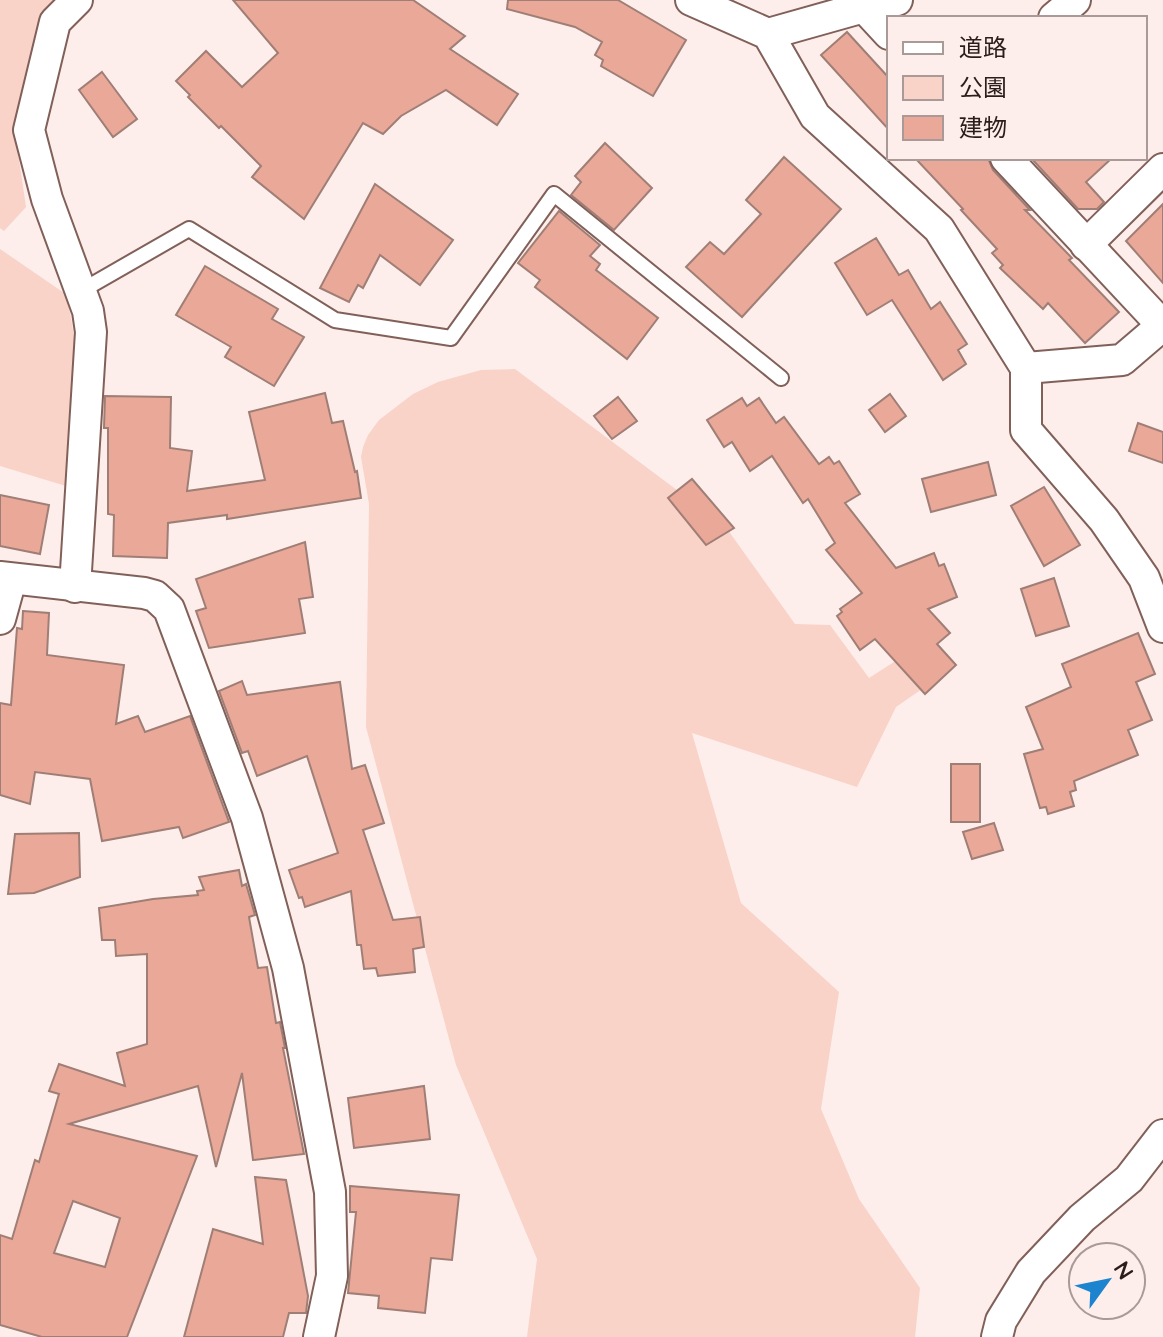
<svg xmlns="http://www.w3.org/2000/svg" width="1163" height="1337" font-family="Quicksand,'Noto Sans JP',sans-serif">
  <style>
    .green { fill: #f9d2c8 }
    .building { fill: #eaa898; stroke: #9f7e76; stroke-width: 2; fill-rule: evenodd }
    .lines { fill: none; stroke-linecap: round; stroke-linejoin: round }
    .service-casing { stroke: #806059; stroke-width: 18 }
    .minor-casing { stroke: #806059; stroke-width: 34 }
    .service { stroke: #fff; stroke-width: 14 }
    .minor { stroke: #fff; stroke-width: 30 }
  </style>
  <rect width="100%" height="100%" fill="#fdeeeb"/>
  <g class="green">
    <polygon points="0,0 60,0 39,23 15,133 26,207 4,231 0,228"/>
    <polygon points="0,249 67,295 77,354 66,486 0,466"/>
    <polygon points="515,369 725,526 795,624 830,625 869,678 930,639 932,682 896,707 857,787 692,733 741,903 839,992 821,1109 859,1199 920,1288 915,1337 527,1337 537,1259 456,1065 366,727 369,504 361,457 363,447 368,435 379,420 413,394 438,382 481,370"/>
  </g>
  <g class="building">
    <polygon points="233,0 413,0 465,36 450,49 518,94 497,125 446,90 401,116 383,134 363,123 304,219 252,177 261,166 221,126 219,128 188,97 190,95 176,81 206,51 242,87 278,53"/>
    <polygon points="508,0 618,0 686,40 653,96 601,66 603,60 595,55 602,42 575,27 507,9"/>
    <polygon points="847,32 889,78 889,130 821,55"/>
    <polygon points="102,72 137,119 113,137 79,90"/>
    <polygon points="605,143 652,188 614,230 571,195 581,182 575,176"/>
    <polygon points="784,157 841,209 742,317 686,267 710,242 724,254 761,214 746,200"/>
    <polygon points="915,158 988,158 993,170 1030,210 1025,210 1072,258 1069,260 1119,312 1085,343 1048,303 1043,309 1000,268 1003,265 992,253 997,249 961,210 963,209"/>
    <polygon points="1031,158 1112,158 1086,182 1104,202 1097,209 1078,209"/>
    <polygon points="375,184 453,240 420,285 380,255 363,288 358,285 349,302 320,288"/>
    <polygon points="1163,204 1163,283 1126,241"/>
    <polygon points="559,211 600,245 590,256 600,264 596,270 658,318 627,359 535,287 540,280 518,263"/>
    <polygon points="876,238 899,275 908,270 931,309 940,302 967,344 958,350 966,364 943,380 892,300 867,315 835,263"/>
    <polygon points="205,266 278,309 272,319 304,337 274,386 225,357 231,347 176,315"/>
    <polygon points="325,393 332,423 343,421 355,472 357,471 361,498 227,519 227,515 168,523 167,558 113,556 114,515 108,514 108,428 104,428 105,396 171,397 170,448 192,451 187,491 265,480 249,412"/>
    <polygon points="890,394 906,416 885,432 869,410"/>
    <polygon points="618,397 637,421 612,439 594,416"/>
    <polygon points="742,398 747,406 759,398 776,423 784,417 819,464 829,457 834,464 839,461 860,494 845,503 896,568 934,553 939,566 944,564 957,597 928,609 950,633 937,644 956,665 925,694 875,639 860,650 837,616 842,612 840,609 862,593 826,550 835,543 808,499 803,503 772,456 750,471 732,442 724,447 707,420"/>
    <polygon points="1138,423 1163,432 1163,463 1129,451"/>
    <polygon points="988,462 996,495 931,512 922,479"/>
    <polygon points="692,479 734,528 706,545 668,498"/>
    <polygon points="1044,487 1080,545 1044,566 1011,506"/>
    <polygon points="0,495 49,505 40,554 0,546"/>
    <polygon points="305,542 313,597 299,599 305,633 209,648 196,611 206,608 196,579"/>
    <polygon points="1054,578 1069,626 1036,636 1021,589"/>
    <polygon points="23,611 49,613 47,655 124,665 116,724 138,716 145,732 190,716 229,822 183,838 179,827 102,841 90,779 35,772 30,804 0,795 0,703 11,705 17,628 22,629"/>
    <polygon points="1138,633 1155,674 1136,682 1152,720 1128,730 1138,755 1074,781 1076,790 1070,792 1074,806 1048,814 1046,807 1040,808 1024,754 1043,749 1026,707 1071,687 1062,664"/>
    <polygon points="242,681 247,695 340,682 352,769 365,765 384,823 363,830 393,920 420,917 424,947 413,949 415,972 378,976 376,968 364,969 361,945 357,945 351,891 305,907 302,897 299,898 289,870 338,853 307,756 257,776 248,751 242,753 219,691"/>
    <rect x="951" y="764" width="29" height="58"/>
    <polygon points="994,823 1003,850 972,859 963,832"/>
    <polygon points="79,833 80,877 34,893 8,894 15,834"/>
    <path d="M239,870L242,886L246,884L255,915L249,917L258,968L267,967L276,1023L280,1022L285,1048H283L304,1154L253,1160L242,1073L216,1167L198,1086L69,1124L197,1156L127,1337H42L0,1325V1235L12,1239L35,1160L39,1162L59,1094L49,1091L59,1064L125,1086L117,1053L147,1044V954L116,956L115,940H102L99,908L153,899L198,895L197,891L204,890L199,877ZM73,1201L120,1218L105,1267L54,1253Z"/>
    <polygon points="424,1086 430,1139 354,1148 348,1098"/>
    <polygon points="255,1177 286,1180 308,1296 306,1313 289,1313 283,1337 184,1337 213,1229 263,1244"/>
    <polygon points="350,1186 459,1195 452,1260 431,1258 425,1313 378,1308 379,1296 348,1293 356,1212 350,1212"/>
  </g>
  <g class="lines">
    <defs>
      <polyline id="service" points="81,291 189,229 335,320 451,338 554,194 781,378"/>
      <g id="minor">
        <polyline points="691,0 768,34 815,116 939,229 1026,368 1026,430 1104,520 1144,578 1163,627"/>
        <polyline points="864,7 889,34"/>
        <polyline points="1054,18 1075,0"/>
        <polyline points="768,34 864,7 897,0"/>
        <polyline points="1006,158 1162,325"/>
        <polyline points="1086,245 1163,169"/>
        <polyline points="1026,368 1122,360 1163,325"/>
        <polyline points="0,577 144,593 155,596 169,609 247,818 288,968 330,1192 332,1276 319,1337"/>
        <polyline points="75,587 91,332 88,311 47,199 29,130 55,22 77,0"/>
        <polyline points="0,619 11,579"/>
        <polyline points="997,1337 1001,1321 1031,1272 1082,1218 1129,1179 1163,1135"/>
      </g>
    </defs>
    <use href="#service" class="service-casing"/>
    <use href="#minor" class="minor-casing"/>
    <use href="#service" class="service"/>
    <use href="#minor" class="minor"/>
  </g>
  <rect x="887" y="16" width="260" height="144" fill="#fdeeeb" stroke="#a99a97" stroke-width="2"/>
  <rect x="903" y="42" width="40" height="12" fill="#ffffff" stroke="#a99a97" stroke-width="2"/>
  <text x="959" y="56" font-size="24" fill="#2a1d1a">道路</text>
  <rect x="903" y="76" width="40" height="24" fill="#f9d2c8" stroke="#a99a97" stroke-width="2"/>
  <text x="959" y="96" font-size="24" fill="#2a1d1a">公園</text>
  <rect x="903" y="116" width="40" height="24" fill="#eaa898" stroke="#a99a97" stroke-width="2"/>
  <text x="959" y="136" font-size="24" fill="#2a1d1a">建物</text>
  <g transform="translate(1107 1281) rotate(57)"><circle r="38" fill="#fdeeeb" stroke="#a99a97" stroke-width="2"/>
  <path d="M0-6L14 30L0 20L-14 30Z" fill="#1c83ce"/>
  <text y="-12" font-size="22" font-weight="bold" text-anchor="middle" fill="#2a1d1a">N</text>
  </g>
</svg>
